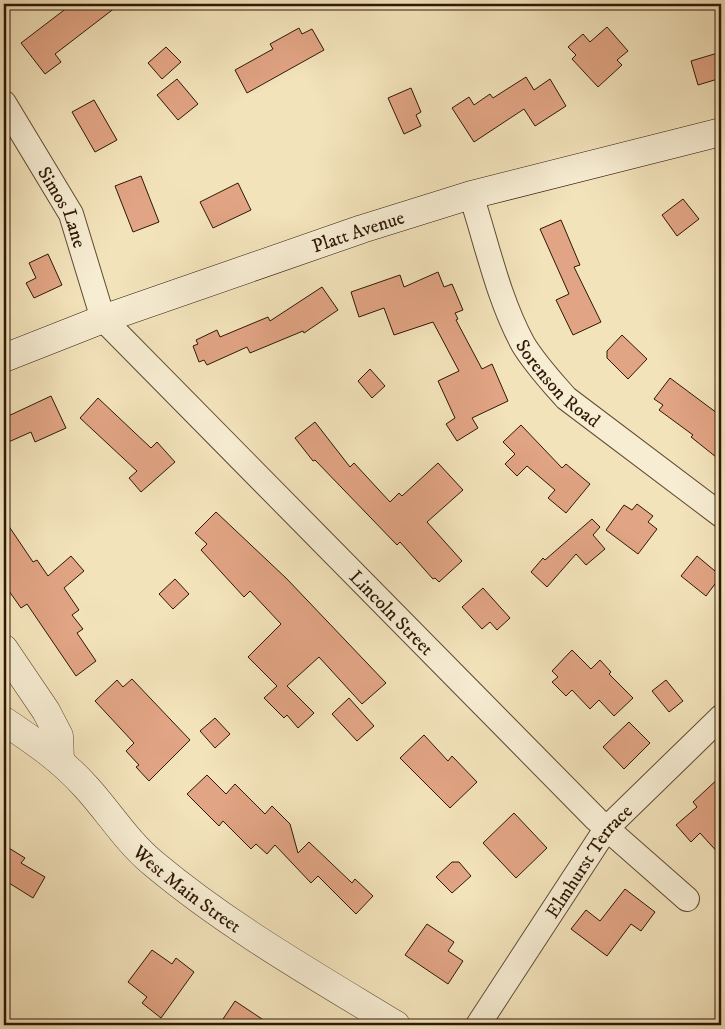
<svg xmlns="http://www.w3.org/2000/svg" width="725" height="1029" font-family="'IM FELL DW Pica',serif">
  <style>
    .building { fill: #e1a484; stroke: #2e1806 }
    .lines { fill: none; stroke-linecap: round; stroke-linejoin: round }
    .minor-casing { stroke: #5f4b33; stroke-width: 26 }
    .tertiary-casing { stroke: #5f4b33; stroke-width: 29 }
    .secondary-casing { stroke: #2e1806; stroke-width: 29 }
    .minor { stroke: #f7edd3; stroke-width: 24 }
    .tertiary { stroke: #f7edd3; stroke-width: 28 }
    .secondary { stroke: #f7edd3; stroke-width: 28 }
    .labels { text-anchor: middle; stroke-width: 5; stroke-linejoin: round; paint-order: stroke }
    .street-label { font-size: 19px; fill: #2e1806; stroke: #f7edd3 }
  </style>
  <rect width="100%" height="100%" fill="#f3e3bb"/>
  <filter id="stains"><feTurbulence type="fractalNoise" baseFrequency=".004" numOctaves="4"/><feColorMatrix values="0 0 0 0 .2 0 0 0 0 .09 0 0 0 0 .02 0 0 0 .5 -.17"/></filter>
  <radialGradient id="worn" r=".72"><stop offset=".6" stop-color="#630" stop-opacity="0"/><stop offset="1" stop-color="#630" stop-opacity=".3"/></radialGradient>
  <g class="building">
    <polygon points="72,4 120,4 55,54 61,62 45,74 21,43"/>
    <polygon points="607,27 628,51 617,60 622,65 598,87 572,59 576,55 568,47 583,34 590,42"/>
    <polygon points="299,28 302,34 312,29 324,50 247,93 235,70 273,49 270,44"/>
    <polygon points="166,47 181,62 162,79 148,63"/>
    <polygon points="721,52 721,78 698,85 691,61"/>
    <polygon points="526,77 534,90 550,79 566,106 535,126 524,109 474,142 452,108 469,97 474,105 490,94 493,98"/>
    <polygon points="177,79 198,104 178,120 157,95"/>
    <polygon points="411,88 421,112 416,115 421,126 404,134 388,98"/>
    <polygon points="94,100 117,140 95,152 72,112"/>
    <polygon points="141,176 159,222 133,232 115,186"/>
    <polygon points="238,183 251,210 213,228 200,202"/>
    <polygon points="683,199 699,219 677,236 662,215"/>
    <polygon points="561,220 580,265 574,267 601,322 573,335 556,300 569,294 540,229"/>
    <polygon points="48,254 62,285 34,298 26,283 36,278 29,263"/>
    <polygon points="438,272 444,287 452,284 463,310 455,313 458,319 456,320 482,369 492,364 508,401 472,418 478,428 457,441 446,424 455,418 438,381 459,371 433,322 394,335 384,308 359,317 351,292 400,275 404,287"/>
    <polygon points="322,287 338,310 304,333 303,331 250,353 247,347 207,365 204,360 199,362 193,346 198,344 196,340 217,330 220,337 268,317 270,321"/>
    <polygon points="622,335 647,359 628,379 607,358 607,351"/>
    <polygon points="370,369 385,386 372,398 358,381"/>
    <polygon points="670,378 721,416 721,461 691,437 693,435 659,410 663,405 654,399"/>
    <polygon points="51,396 66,428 35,442 31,432 4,444 4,418"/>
    <polygon points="98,398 151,448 157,442 175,462 141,492 129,478 137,471 80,418"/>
    <polygon points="315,422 350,467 354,463 390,502 399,493 402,496 438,463 463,490 427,522 462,561 439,582 435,578 433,579 400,542 397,545 315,460 313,461 295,438"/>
    <polygon points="521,425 562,468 566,464 590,484 566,513 548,498 555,490 527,466 517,476 505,464 515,454 503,442"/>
    <polygon points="637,504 653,516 648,522 657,529 638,554 606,530 624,505 632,510"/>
    <polygon points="216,512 287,579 386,683 362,704 319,657 287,686 314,713 298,728 287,715 284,718 264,698 277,686 248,657 281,624 250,591 244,597 201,550 207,544 195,533"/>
    <polygon points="4,519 33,562 37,560 48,576 71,556 84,571 64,588 79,610 72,615 83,629 77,633 96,661 76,676 27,604 21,608 4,584"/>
    <polygon points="592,519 600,527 593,535 605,549 586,565 576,554 547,587 531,572 543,558 545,560"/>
    <polygon points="697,556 721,576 706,596 681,576"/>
    <polygon points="175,579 189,594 173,609 159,594"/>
    <polygon points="483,588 510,618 497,630 490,622 482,629 462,607"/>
    <polygon points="572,650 591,669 600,660 611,672 609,674 633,698 614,716 599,700 590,709 572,690 566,696 552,682 558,677 552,671"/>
    <polygon points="132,679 190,740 149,781 136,767 139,765 126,751 134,743 95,701 117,680 123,687"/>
    <polygon points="666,680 683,701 669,712 652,691"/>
    <polygon points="349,698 374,726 357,741 332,714"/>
    <polygon points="215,718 230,734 215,748 200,731"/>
    <polygon points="629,722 650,743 624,769 603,747"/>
    <polygon points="424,735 448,761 452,756 477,782 450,808 400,758"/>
    <polygon points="207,775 226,794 235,784 265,814 272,806 290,824 298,853 309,842 352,883 355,879 373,896 356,914 318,876 311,883 275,845 267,854 256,844 251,849 223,821 219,826 187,794"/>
    <polygon points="721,776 721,856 700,833 691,842 676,825 697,807 693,802"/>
    <polygon points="514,813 547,848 516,878 483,843"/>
    <polygon points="4,845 25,858 21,863 45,877 33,898 9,883 4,891"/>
    <polygon points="452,862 459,862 471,876 452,893 436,877"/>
    <polygon points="625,889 655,912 641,931 631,924 607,956 571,929 586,910 600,921"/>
    <polygon points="427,924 454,942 448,951 463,961 448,984 405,955"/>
    <polygon points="152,950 172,964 176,958 194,972 161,1018 142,1003 147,997 128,982"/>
    <polygon points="235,1001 271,1025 219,1025"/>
  </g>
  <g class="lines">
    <defs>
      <g id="minor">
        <path id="s1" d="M4,103L71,214L103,319L596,819L687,899"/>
        <path id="s2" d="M471,195C487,244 498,298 523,344C535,364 551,381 566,398L721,515"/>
        <path id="s3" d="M478,1025L606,829L721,717"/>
      </g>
      <g id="tertiary">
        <polyline points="4,649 46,711 59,736 60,760"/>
        <path id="s4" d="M4,721C34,741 62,760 86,787C109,812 127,842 154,864C228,926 314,975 396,1025"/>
      </g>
      <g id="secondary">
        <path id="s5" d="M4,358L103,319L362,229L471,195L721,132"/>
      </g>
    </defs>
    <use href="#minor" class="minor-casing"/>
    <use href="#tertiary" class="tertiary-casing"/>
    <use href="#secondary" class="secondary-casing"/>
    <use href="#minor" class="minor"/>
    <use href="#tertiary" class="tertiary"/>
    <use href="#secondary" class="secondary"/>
  </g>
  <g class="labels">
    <g class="street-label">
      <text dy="7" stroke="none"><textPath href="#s1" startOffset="120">Simos Lane</textPath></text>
      <text dy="7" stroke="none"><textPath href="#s5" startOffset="376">Platt Avenue</textPath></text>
      <text dy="7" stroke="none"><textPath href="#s2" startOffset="211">Sorenson Road</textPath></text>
      <text dy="7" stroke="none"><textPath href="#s1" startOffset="651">Lincoln Street</textPath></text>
      <text dy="7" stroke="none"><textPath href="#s3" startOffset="198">Elmhurst Terrace</textPath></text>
      <text dy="7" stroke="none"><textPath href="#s4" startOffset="250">West Main Street</textPath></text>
    </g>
  </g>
  <rect width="725" height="1029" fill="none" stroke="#f3e3bb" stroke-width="20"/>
  <rect x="5" y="5" width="715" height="1019" fill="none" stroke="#2e1806" stroke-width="2.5"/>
  <rect x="10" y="10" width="705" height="1009" fill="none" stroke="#2e1806"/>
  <rect width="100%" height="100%" filter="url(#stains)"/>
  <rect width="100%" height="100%" fill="url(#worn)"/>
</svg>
